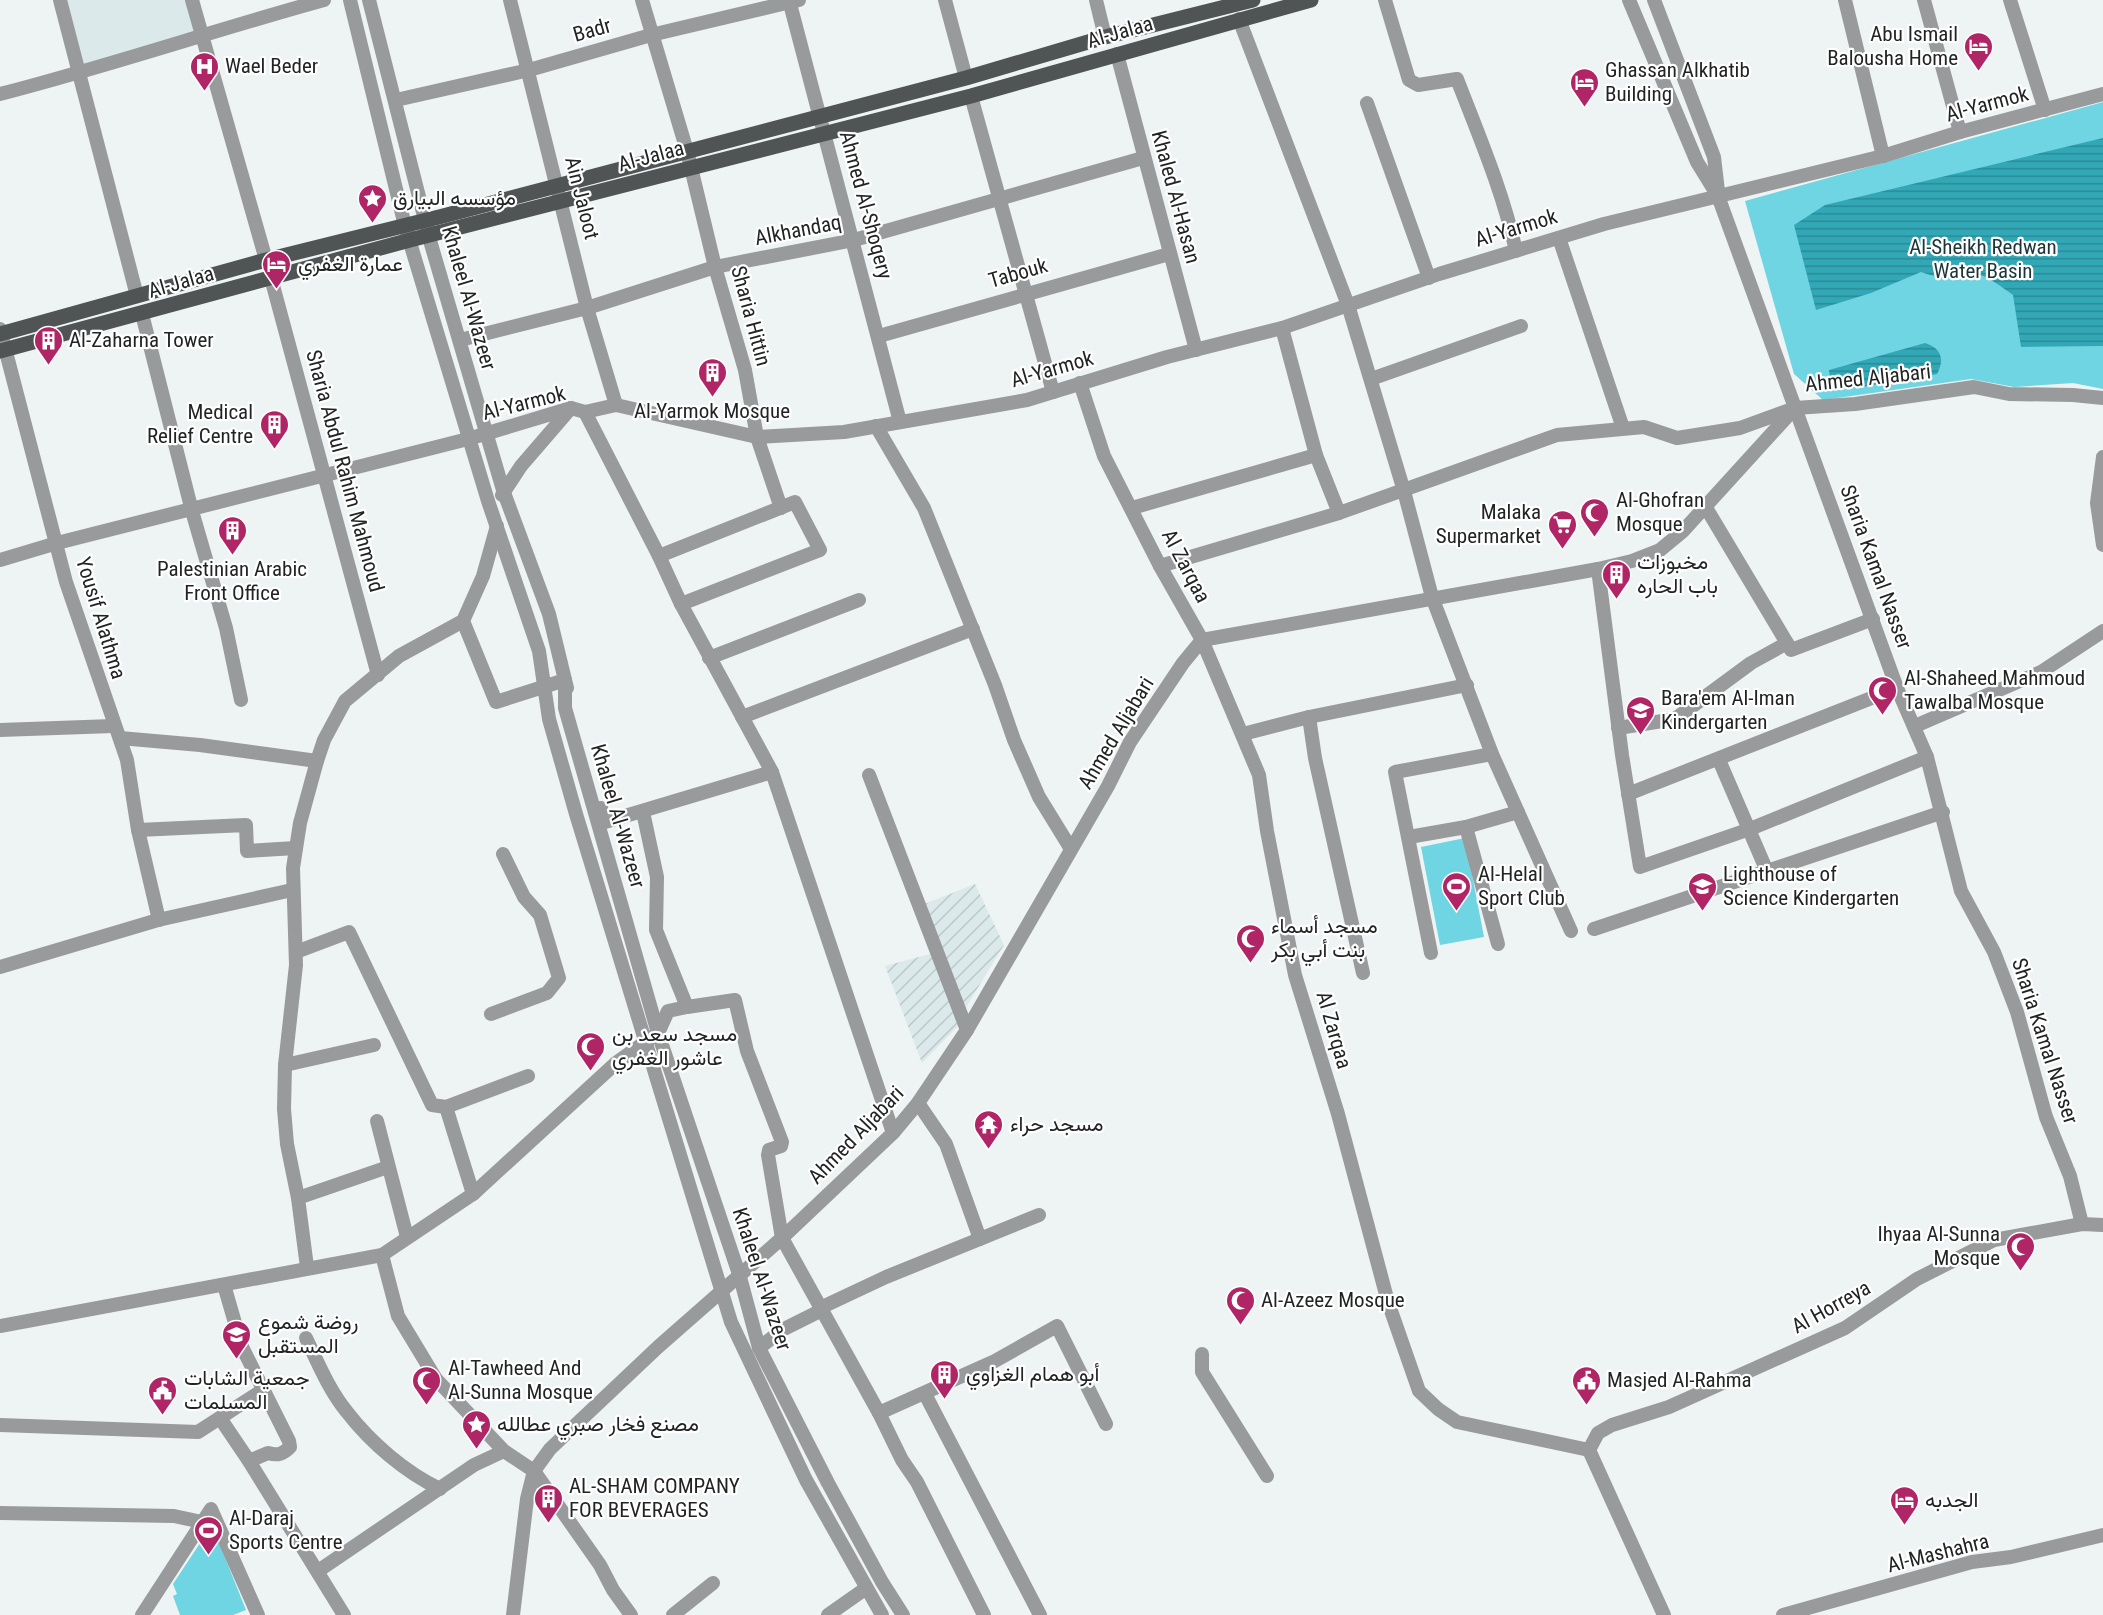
<svg xmlns="http://www.w3.org/2000/svg" width="2103" height="1615" font-family="'Roboto Condensed',Vazirmatn,sans-serif">
  <style>
    .built { fill: #dbe9eb }
    .industrial { fill: url(#industrial-furrows) }
    .park { fill: #70d5e3 }
    .water { fill: url(#water-rules) }
    .lines { fill: none; stroke-linecap: round; stroke-linejoin: round }
    .minor { stroke: #989a9b; stroke-width: 14 }
    .major { stroke: #505455; stroke-width: 15 }
    .labels { text-anchor: middle; stroke-width: 4.5; stroke-linejoin: round; paint-order: stroke }
    .street-label { font-size: 21px; fill: #222424; stroke: #fff }
    .poi-label { font-size: 21px; fill: #222424; stroke: #fff; text-anchor: start }
    .park-label { font-size: 21px; fill: #1b3538; stroke: #fff }
  </style>
  <defs>
    <pattern id="industrial-furrows" width="10" height="10" patternUnits="userSpaceOnUse" patternTransform="scale(1.5)"><rect width="10" height="10" fill="#dbe9eb"/><path d="M-1 1l2-2M0 10L10 0M9 11l2-2" fill="none" stroke="#bcc8c9"/></pattern>
    <pattern id="water-rules" width="6" height="5" patternUnits="userSpaceOnUse" patternTransform="scale(1.5)"><rect width="6" height="5" fill="#32a8b7"/><path d="M0 2.5h6" fill="none" stroke="#2a8995"/></pattern>
  </defs>
  <rect width="100%" height="100%" fill="#eef3f3"/>
  <polygon class="built" points="65,0 187,0 196,33 83,64"/>
  <g class="industrial">
    <polygon points="975,884 1004,945 962,1014 922,905"/>
    <polygon points="934,953 959,1025 922,1063 885,966"/>
  </g>
  <g class="park">
    <polygon points="2103,102 2103,389 2073,383 2014,387 1971,379 1823,400 1794,374 1745,201"/>
    <polygon points="1465,838 1484,937 1440,945 1421,847"/>
    <polygon points="212,1525 246,1610 233,1615 180,1615 173,1596 177,1594 173,1584"/>
  </g>
  <g class="water">
    <path d="M2103,138V346L2021,347L2013,295C2000,286 1984,272 1967,273C1943,274 1947,281 1921,272L1871,293L1816,310L1794,225L1825,205Z"/>
    <path d="M1925,343C1941,348 1945,359 1937,374L1856,388L1831,386L1829,370Z"/>
  </g>
  <g class="lines">
    <g class="minor">
      <polyline points="60,0 137,296"/>
      <polyline points="192,0 266,260"/>
      <polyline points="350,0 405,226 488,501 539,651 549,719 576,814 731,1322 806,1480 882,1615"/>
      <polyline points="369,0 431,244 503,490 549,614 565,680 565,708 658,1033 740,1277 759,1348 828,1483 882,1582 903,1615"/>
      <polyline points="510,0 587,308 616,405"/>
      <polyline points="642,0 687,151 715,267 745,370 757,437 781,508"/>
      <polyline points="789,0 900,422"/>
      <polyline points="945,0 966,78"/>
      <polyline points="1096,0 1105,37"/>
      <path d="M1385,0L1409,80L1418,85L1457,79C1479,136 1503,192 1516,251"/>
      <polyline points="1629,0 1697,162 1718,196 1897,688 1927,757 1961,891 1994,952 2017,1012 2046,1117 2070,1176 2082,1224"/>
      <polyline points="1654,0 1714,157 1718,191"/>
      <polyline points="1845,0 1883,156"/>
      <polyline points="1924,0 1960,132"/>
      <polyline points="2010,0 2045,110"/>
      <polyline points="1239,19 1348,305 1404,491 1432,597 1492,754 1571,931"/>
      <polyline points="1117,54 1196,350"/>
      <path d="M0,94C109,66 215,30 324,0"/>
      <polyline points="971,96 1053,392"/>
      <polyline points="396,100 529,70 651,35 799,0"/>
      <polyline points="1367,103 1429,278"/>
      <polyline points="1559,238 1623,428"/>
      <polyline points="271,278 378,675"/>
      <polyline points="142,314 192,511 226,628 241,700"/>
      <polyline points="1282,328 1316,455 1339,513"/>
      <polyline points="0,329 66,582 127,760 138,830 159,920"/>
      <polyline points="879,336 1169,254"/>
      <polyline points="460,340 587,308 715,267 854,240 1143,158"/>
      <polyline points="1371,379 1521,326"/>
      <polyline points="1080,383 1104,456 1160,566 1202,640 1259,775 1267,831 1295,975 1338,1114 1388,1302 1419,1391 1438,1409 1457,1422 1589,1450"/>
      <polyline points="585,412 659,556 681,604 772,772 893,1133"/>
      <polyline points="876,426 924,508 995,685 1014,740 1039,797 1071,849"/>
      <polyline points="2103,457 2097,503 2103,545"/>
      <polyline points="502,495 521,466 571,408"/>
      <polyline points="1705,506 1787,643"/>
      <polyline points="1132,508 1316,455"/>
      <polyline points="659,556 795,502 820,550 681,604"/>
      <polyline points="0,560 57,543 468,439 571,408 585,412 616,405 757,437 844,432 1027,400 1167,357 1282,328 1439,274 1604,224 1883,156 1960,132 2103,94"/>
      <polyline points="1160,566 1339,513 1557,435 1644,427 1677,438 1740,428 1795,408 1855,404 1974,387 2009,394 2073,395 2103,398"/>
      <polyline points="1598,569 1622,755 1640,867 1750,829 1927,757"/>
      <polyline points="463,621 496,702 565,680 567,688"/>
      <polyline points="709,658 859,600"/>
      <polyline points="742,717 973,629"/>
      <polyline points="1309,717 1315,758 1363,973"/>
      <polyline points="1915,726 2041,672 2103,631"/>
      <polyline points="1618,728 1675,719 1751,663 1787,643 1791,650 1873,619"/>
      <polyline points="0,730 113,726"/>
      <polyline points="1243,734 1309,717 1467,685"/>
      <polyline points="120,738 200,745 317,761"/>
      <polyline points="1719,760 1766,869"/>
      <polyline points="869,775 967,1030"/>
      <polyline points="1628,794 1897,688"/>
      <polyline points="601,808 605,822 772,772"/>
      <polyline points="643,812 657,877 656,930 687,1007 735,1000 747,1051 782,1142 781,1146 769,1150 768,1155 782,1238 879,1413 902,1460 917,1482 984,1615"/>
      <polyline points="1466,827 1498,944"/>
      <polyline points="138,830 246,825 247,851 296,848"/>
      <polyline points="1409,837 1466,827 1518,812"/>
      <polyline points="1594,929 1943,812"/>
      <polyline points="296,952 349,932 432,1105 446,1107 528,1076"/>
      <polyline points="1431,953 1395,772 1492,754"/>
      <polyline points="0,967 158,920 292,890"/>
      <polyline points="491,1014 547,993 559,978 540,915 524,897 503,854"/>
      <polyline points="285,1065 374,1045"/>
      <polyline points="918,1103 946,1144 980,1239"/>
      <polyline points="377,1121 407,1237"/>
      <polyline points="473,1194 616,1063 658,1033 668,1011 687,1007"/>
      <polyline points="298,1198 287,1144 284,1109 285,1065 296,965 293,868 300,823 317,761 324,740 345,701 399,656 463,621 483,576 497,526"/>
      <polyline points="382,1255 398,1316 436,1379 504,1451 534,1471 600,1565 613,1590 631,1615"/>
      <polyline points="307,1267 298,1198 388,1167"/>
      <path d="M224,1285L242,1347L289,1441L290,1447C283,1454 278,1456 268,1453L249,1461"/>
      <polyline points="0,1326 382,1255 473,1194 446,1107"/>
      <path d="M306,1338C318,1363 329,1390 347,1412C371,1443 405,1472 440,1489"/>
      <polyline points="759,1348 782,1330 816,1313 820,1308 886,1277 1039,1215"/>
      <polyline points="1202,1354 1202,1372 1267,1476"/>
      <polyline points="925,1394 1040,1615"/>
      <polyline points="879,1413 993,1362 1057,1326 1106,1424"/>
      <polyline points="220,1418 249,1461 344,1615"/>
      <polyline points="0,1425 198,1432 263,1390"/>
      <polyline points="1589,1450 1598,1433 1612,1425 1669,1407 1845,1328 1917,1279 1994,1240 2082,1224 2103,1225"/>
      <polyline points="1589,1450 1664,1615"/>
      <polyline points="0,1513 174,1516 202,1522"/>
      <polyline points="318,1571 474,1465 504,1451"/>
      <polyline points="142,1615 211,1509 258,1615"/>
      <polyline points="513,1615 527,1499 534,1471 550,1449 658,1347 782,1238 893,1133 918,1103 967,1030 1108,786 1130,742 1183,663 1202,640 1598,569 1632,561 1660,550 1683,531 1795,408"/>
      <polyline points="673,1615 713,1583"/>
      <polyline points="828,1615 865,1589"/>
      <polyline points="1783,1615 1972,1562 2011,1557 2103,1535"/>
    </g>
    <g class="major">
      <polyline points="0,334 266,260 443,216 966,78 1105,37 1253,0"/>
      <polyline points="0,351 410,240 971,96 1311,0"/>
    </g>
  </g>
  <defs>
    <symbol id="hotel-pin" viewBox="-11 -11 22 30"><path d="M0 17L-7.5 6A9.5 9.5 0 1 1 7.5 6Z" fill="#af2566" stroke="#fff"/><path d="M-6-4.5h1.5V1H6V5H4.5V3h-9V5H-6ZM-4 0a1.8 1.8 0 1 1 3.6 0ZM.5 0V-2.5h3Q6-2.5 6 0Z" fill="#fff"/></symbol>
    <symbol id="hospital-pin" viewBox="-11 -11 22 30"><path d="M0 17L-7.5 6A9.5 9.5 0 1 1 7.5 6Z" fill="#af2566" stroke="#fff"/><path d="M-5-5h3v3.5h4V-5h3V5h-3V1.5h-4V5h-3Z" fill="#fff"/></symbol>
    <symbol id="sight-pin" viewBox="-11 -11 22 30"><path d="M0 17L-7.5 6A9.5 9.5 0 1 1 7.5 6Z" fill="#af2566" stroke="#fff"/><path d="M0-6L1.8-2.2L6-1.7L2.9 1.2L3.7 5.4L0 3.3L-3.7 5.4L-2.9 1.2L-6-1.7L-1.8-2.2Z" fill="#fff"/></symbol>
    <symbol id="building-pin" viewBox="-11 -11 22 30"><path d="M0 17L-7.5 6A9.5 9.5 0 1 1 7.5 6Z" fill="#af2566" stroke="#fff"/><path d="M-4-6H4V6H1V3H-1V6H-4ZM-2.5-4.3h1.7v1.8h-1.7ZM.8-4.3h1.7v1.8H.8ZM-2.5-1h1.7V.8h-1.7ZM.8-1h1.7V.8H.8Z" fill="#fff"/></symbol>
    <symbol id="mosque-pin" viewBox="-11 -11 22 30"><path d="M0 17L-7.5 6A9.5 9.5 0 1 1 7.5 6Z" fill="#af2566" stroke="#fff"/><path d="M3.5-4.9A6 6 0 1 0 3.5 4.9A5 5 0 1 1 3.5-4.9Z" fill="#fff"/></symbol>
    <symbol id="supermarket-pin" viewBox="-11 -11 22 30"><path d="M0 17L-7.5 6A9.5 9.5 0 1 1 7.5 6Z" fill="#af2566" stroke="#fff"/><path d="M-6-5.5h2.5l.6 2H6L4.5 2H-2.5L-4.4-4H-6ZM-1.5 3.2a1.3 1.3 0 1 0 .1 0ZM3 3.2a1.3 1.3 0 1 0 .1 0Z" fill="#fff"/></symbol>
    <symbol id="school-pin" viewBox="-11 -11 22 30"><path d="M0 17L-7.5 6A9.5 9.5 0 1 1 7.5 6Z" fill="#af2566" stroke="#fff"/><path d="M0-5L7-2L0 1L-7-2ZM-4 1L0 2.5L4 1V4Q0 6-4 4Z" fill="#fff"/></symbol>
    <symbol id="stadium-pin" viewBox="-11 -11 22 30"><path d="M0 17L-7.5 6A9.5 9.5 0 1 1 7.5 6Z" fill="#af2566" stroke="#fff"/><path d="M0-5a6.5 5 0 1 0 0 10a6.5 5 0 1 0 0-10ZM-3.5-1.8h7v3.6h-7Z" fill="#fff"/></symbol>
    <symbol id="temple-pin" viewBox="-11 -11 22 30"><path d="M0 17L-7.5 6A9.5 9.5 0 1 1 7.5 6Z" fill="#af2566" stroke="#fff"/><path d="M0-6L5-2H3V0L6.5 2.5H4V6H1.5V3h-3V6H-4V2.5H-6.5L-3 0V-2H-5Z" fill="#fff"/></symbol>
    <symbol id="civic-pin" viewBox="-11 -11 22 30"><path d="M0 17L-7.5 6A9.5 9.5 0 1 1 7.5 6Z" fill="#af2566" stroke="#fff"/><path d="M-.6-6.5H3V-4.5H.6V-3L4-1V1h2V6H-6V1h2V-1L-.6-3ZM-1.2 2.5V6h2.4V2.5Z" fill="#fff"/></symbol>
  </defs>
  <g fill-rule="evenodd">
    <use href="#hotel-pin" x="1962" y="30" width="33" height="45"/>
    <use href="#hospital-pin" x="188" y="50" width="33" height="45"/>
    <use href="#hotel-pin" x="1568" y="66" width="33" height="45"/>
    <use href="#sight-pin" x="356" y="182" width="33" height="45"/>
    <use href="#hotel-pin" x="260" y="248" width="33" height="45"/>
    <use href="#building-pin" x="32" y="324" width="33" height="45"/>
    <use href="#building-pin" x="696" y="356" width="33" height="45"/>
    <use href="#building-pin" x="258" y="408" width="33" height="45"/>
    <use href="#mosque-pin" x="1578" y="496" width="33" height="45"/>
    <use href="#supermarket-pin" x="1546" y="508" width="33" height="45"/>
    <use href="#building-pin" x="216" y="514" width="33" height="45"/>
    <use href="#building-pin" x="1600" y="558" width="33" height="45"/>
    <use href="#mosque-pin" x="1866" y="674" width="33" height="45"/>
    <use href="#school-pin" x="1624" y="694" width="33" height="45"/>
    <use href="#stadium-pin" x="1440" y="870" width="33" height="45"/>
    <use href="#school-pin" x="1686" y="870" width="33" height="45"/>
    <use href="#mosque-pin" x="1234" y="922" width="33" height="45"/>
    <use href="#mosque-pin" x="574" y="1030" width="33" height="45"/>
    <use href="#temple-pin" x="972" y="1108" width="33" height="45"/>
    <use href="#mosque-pin" x="2004" y="1230" width="33" height="45"/>
    <use href="#mosque-pin" x="1224" y="1284" width="33" height="45"/>
    <use href="#school-pin" x="220" y="1318" width="33" height="45"/>
    <use href="#building-pin" x="928" y="1358" width="33" height="45"/>
    <use href="#mosque-pin" x="410" y="1364" width="33" height="45"/>
    <use href="#civic-pin" x="1570" y="1364" width="33" height="45"/>
    <use href="#civic-pin" x="146" y="1374" width="33" height="45"/>
    <use href="#sight-pin" x="460" y="1408" width="33" height="45"/>
    <use href="#building-pin" x="532" y="1482" width="33" height="45"/>
    <use href="#hotel-pin" x="1888" y="1484" width="33" height="45"/>
    <use href="#stadium-pin" x="192" y="1514" width="33" height="45"/>
  </g>
  <g class="labels">
    <g class="street-label">
      <text transform="translate(592 30) rotate(-16)" y="7">Badr</text>
      <text transform="translate(1120 32) rotate(-16)" y="7">Al-Jalaa</text>
      <text transform="translate(1987 104) rotate(-15)" y="7">Al-Yarmok</text>
      <text transform="translate(651 156) rotate(-15)" y="7">Al-Jalaa</text>
      <text transform="translate(1176 197) rotate(75)" y="7">Khaled Al-Hasan</text>
      <text transform="translate(582 198) rotate(76)" y="7">Ain Jaloot</text>
      <text transform="translate(866 205) rotate(75)" y="7">Ahmed Al-Shoqery</text>
      <text transform="translate(1516 228) rotate(-17)" y="7">Al-Yarmok</text>
      <text transform="translate(798 230) rotate(-11)" y="7">Alkhandaq</text>
      <text transform="translate(1018 273) rotate(-16)" y="7">Tabouk</text>
      <text transform="translate(181 282) rotate(-16)" y="7">Al-Jalaa</text>
      <text transform="translate(469 298) rotate(74)" y="7">Khaleel Al-Wazeer</text>
      <text transform="translate(751 316) rotate(75)" y="7">Sharia Hittin</text>
      <text transform="translate(1052 369) rotate(-16)" y="7">Al-Yarmok</text>
      <text transform="translate(1868 378) rotate(-6)" y="7">Ahmed Aljabari</text>
      <text transform="translate(524 403) rotate(-14)" y="7">Al-Yarmok</text>
      <text transform="translate(345 471) rotate(75)" y="7">Sharia Abdul Rahim Mahmoud</text>
      <text transform="translate(1186 566) rotate(62)" y="7">Al Zarqaa</text>
      <text transform="translate(1876 567) rotate(70)" y="7">Sharia Kamal Nasser</text>
      <text transform="translate(101 618) rotate(73)" y="7">Yousif Alathma</text>
      <text transform="translate(1116 733) rotate(-59)" y="7">Ahmed Aljabari</text>
      <text transform="translate(618 816) rotate(74)" y="7">Khaleel Al-Wazeer</text>
      <text transform="translate(1334 1030) rotate(74)" y="7">Al Zarqaa</text>
      <text transform="translate(2045 1041) rotate(72)" y="7">Sharia Kamal Nasser</text>
      <text transform="translate(856 1135) rotate(-46)" y="7">Ahmed Aljabari</text>
      <text transform="translate(762 1279) rotate(72)" y="7">Khaleel Al-Wazeer</text>
      <text transform="translate(1831 1307) rotate(-29)" y="7">Al Horreya</text>
      <text transform="translate(1938 1553) rotate(-14)" y="7">Al-Mashahra</text>
    </g>
    <g class="poi-label">
      <text x="1958" y="41" text-anchor="end">Abu Ismail<tspan x="1958" dy="24">Balousha Home</tspan></text>
      <text x="225" y="73">Wael Beder</text>
      <text x="1605" y="77">Ghassan Alkhatib<tspan x="1605" dy="24">Building</tspan></text>
      <text x="393" y="205">مؤسسه البيارق</text>
      <text x="298" y="271">عمارة الغفري</text>
      <text x="69" y="347">Al-Zaharna Tower</text>
      <text x="712" y="418" text-anchor="middle">Al-Yarmok Mosque</text>
      <text x="253" y="419" text-anchor="end">Medical<tspan x="253" dy="24">Relief Centre</tspan></text>
      <text x="1616" y="507">Al-Ghofran<tspan x="1616" dy="24">Mosque</tspan></text>
      <text x="1541" y="519" text-anchor="end">Malaka<tspan x="1541" dy="24">Supermarket</tspan></text>
      <text x="1637" y="569">مخبوزات<tspan x="1637" dy="24">باب الحاره</tspan></text>
      <text x="232" y="576" text-anchor="middle">Palestinian Arabic<tspan x="232" dy="24">Front Office</tspan></text>
      <text x="1904" y="685">Al-Shaheed Mahmoud<tspan x="1904" dy="24">Tawalba Mosque</tspan></text>
      <text x="1661" y="705">Bara'em Al-Iman<tspan x="1661" dy="24">Kindergarten</tspan></text>
      <text x="1478" y="881">Al-Helal<tspan x="1478" dy="24">Sport Club</tspan></text>
      <text x="1723" y="881">Lighthouse of<tspan x="1723" dy="24">Science Kindergarten</tspan></text>
      <text x="1271" y="933">مسجد أسماء<tspan x="1271" dy="24">بنت أبي بكر</tspan></text>
      <text x="612" y="1041">مسجد سعد بن<tspan x="612" dy="24">عاشور الغفري</tspan></text>
      <text x="1010" y="1131">مسجد حراء</text>
      <text x="2000" y="1241" text-anchor="end">Ihyaa Al-Sunna<tspan x="2000" dy="24">Mosque</tspan></text>
      <text x="1261" y="1307">Al-Azeez Mosque</text>
      <text x="258" y="1329">روضة شموع<tspan x="258" dy="24">المستقبل</tspan></text>
      <text x="448" y="1375">Al-Tawheed And<tspan x="448" dy="24">Al-Sunna Mosque</tspan></text>
      <text x="966" y="1381">أبو همام الغزاوي</text>
      <text x="184" y="1385">جمعية الشابات<tspan x="184" dy="24">المسلمات</tspan></text>
      <text x="1607" y="1387">Masjed Al-Rahma</text>
      <text x="497" y="1431">مصنع فخار صبري عطالله</text>
      <text x="569" y="1493">AL-SHAM COMPANY<tspan x="569" dy="24">FOR BEVERAGES</tspan></text>
      <text x="1925" y="1507">الجدبه</text>
      <text x="229" y="1525">Al-Daraj<tspan x="229" dy="24">Sports Centre</tspan></text>
    </g>
    <g class="park-label">
      <text x="1983" y="254">Al-Sheikh Redwan<tspan x="1983" dy="24">Water Basin</tspan></text>
    </g>
  </g>
</svg>
